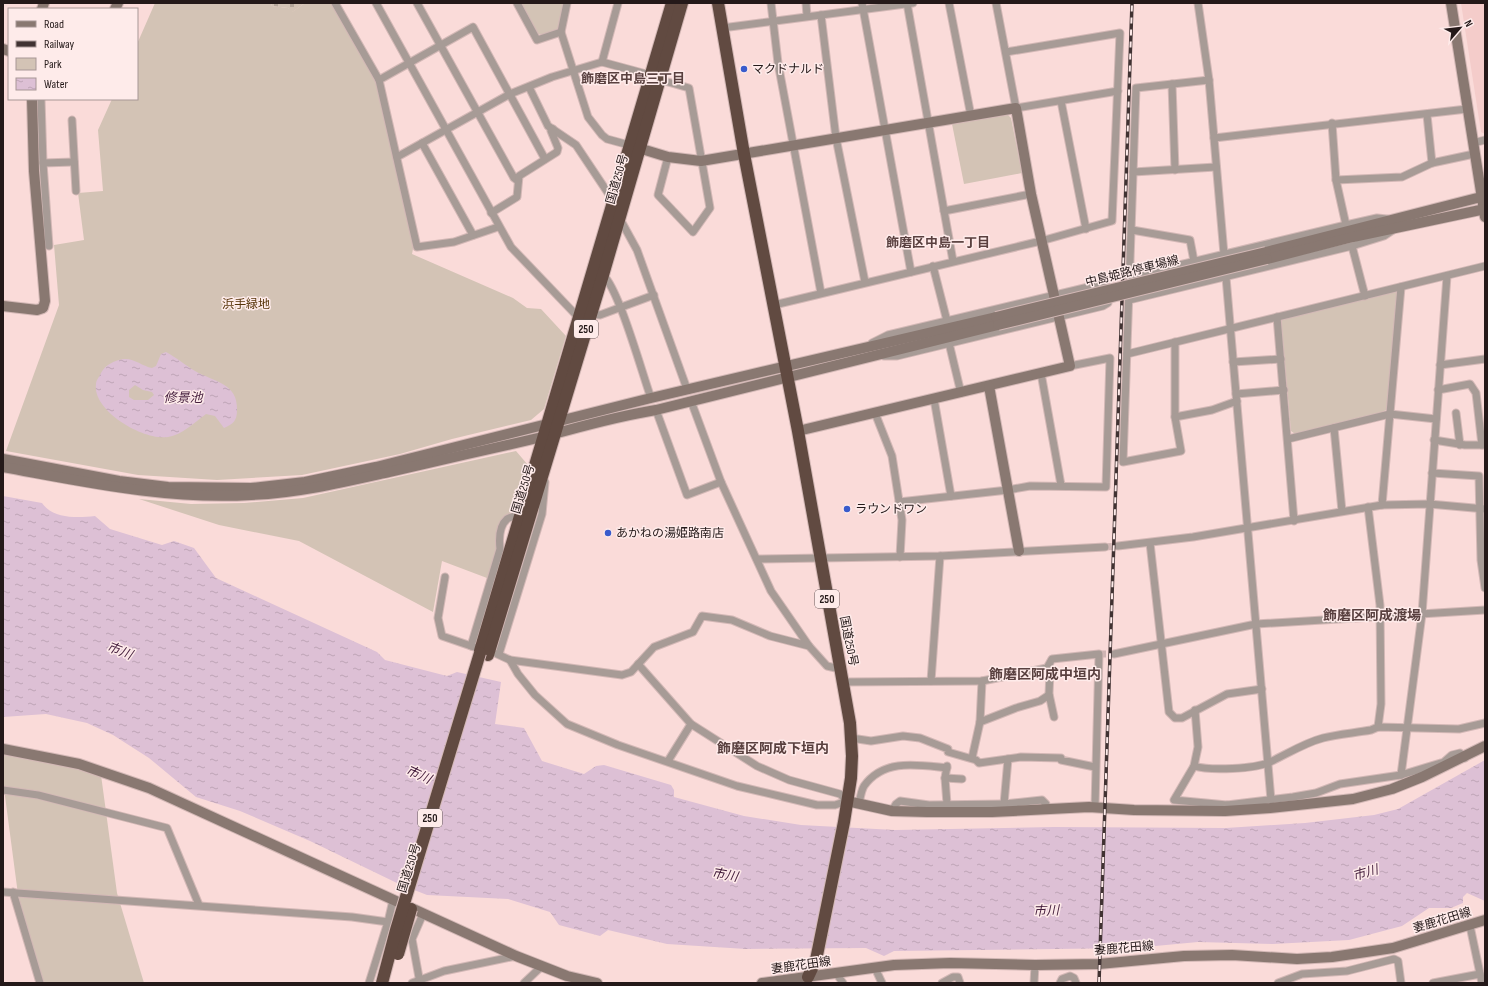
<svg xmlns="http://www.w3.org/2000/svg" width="1488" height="986" font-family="'Sofia Sans Condensed','Noto Sans JP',sans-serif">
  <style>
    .built { fill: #f4ccca }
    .cemetery { fill: url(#cemetery-stones) }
    .park { fill: #d3c3b5 }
    .water { fill: url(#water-ripples); fill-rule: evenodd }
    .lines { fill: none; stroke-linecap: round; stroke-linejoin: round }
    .street-tunnel { stroke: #cfb4b3; stroke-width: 7; stroke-dasharray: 7 3.5; stroke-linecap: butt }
    .street-casing { stroke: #d3b8b6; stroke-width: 9 }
    .secondary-casing { stroke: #d3b8b6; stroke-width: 12 }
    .highway-casing { stroke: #d3b8b6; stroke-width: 14 }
    .street { stroke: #a79b96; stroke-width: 7 }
    .secondary { stroke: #897871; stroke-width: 10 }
    .highway { stroke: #614a41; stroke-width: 12 }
    .rail-casing { stroke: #403232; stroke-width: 3.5 }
    .rail { stroke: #feebea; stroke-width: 2; stroke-dasharray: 6; stroke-linecap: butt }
    .secondary-bridge-casing { stroke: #d3b8b6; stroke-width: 12; stroke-linecap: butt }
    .highway-bridge-casing { stroke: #d3b8b6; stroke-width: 14; stroke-linecap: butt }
    .secondary-bridge { stroke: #897871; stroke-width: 10 }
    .highway-bridge { stroke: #614a41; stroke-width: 12 }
    .poi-dot { fill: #395bcc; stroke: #feebea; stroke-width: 1.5 }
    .labels { text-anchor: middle; stroke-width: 3; stroke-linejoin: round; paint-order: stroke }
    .shield { fill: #feebea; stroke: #655858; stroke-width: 1 }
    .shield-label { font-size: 11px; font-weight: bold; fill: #241919 }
    .poi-label { font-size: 12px; fill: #241919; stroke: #feebea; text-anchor: start }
    .street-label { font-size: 12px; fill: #241919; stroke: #feebea }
    .park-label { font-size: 12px; fill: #573409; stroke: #feebea }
    .neighbourhood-label { font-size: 13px; font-weight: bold; fill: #59403f; stroke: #feebea }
    .water-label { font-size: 13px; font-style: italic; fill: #451e3d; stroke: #feebea }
    .quarter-label { font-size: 14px; font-weight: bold; fill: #59403f; stroke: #feebea }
  </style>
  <defs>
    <pattern id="cemetery-stones" width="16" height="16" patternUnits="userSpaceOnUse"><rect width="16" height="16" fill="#d3c3b5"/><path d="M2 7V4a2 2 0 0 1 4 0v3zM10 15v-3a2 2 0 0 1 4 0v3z" fill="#b5a79b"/></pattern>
    <pattern id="water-ripples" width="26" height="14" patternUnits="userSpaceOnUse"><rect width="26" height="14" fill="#ddc0d5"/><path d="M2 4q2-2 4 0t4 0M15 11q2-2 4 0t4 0" fill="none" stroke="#bea4b6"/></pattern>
  </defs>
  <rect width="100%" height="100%" fill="#fadbd9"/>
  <polygon class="built" points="1461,3 1485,3 1485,134 1481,132"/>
  <polygon class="cemetery" points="271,3 305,3 291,13 288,8 272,6"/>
  <g class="park">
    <polygon points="155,3 271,3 272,6 288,8 292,12 305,3 332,3 377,84 414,244 412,254 513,298 527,308 541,309 566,336 544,409 531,420 452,439 400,454 302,475 217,480 138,475 6,451 59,305 54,245 84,240 78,193 103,191 98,130 112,99 137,99 137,44"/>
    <polygon points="521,3 565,3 559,29 549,34 537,34"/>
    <polygon points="1008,115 1011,118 1022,173 964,184 952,124"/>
    <polygon points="1394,290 1397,294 1387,409 1383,412 1295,434 1291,431 1281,320"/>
    <polygon points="516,451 528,465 487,578 442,561 433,612 299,541 219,525 139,499 191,504 244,503 303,498"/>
    <polygon points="3,752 62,764 101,775 117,893 144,983 43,983 19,902 3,781"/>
  </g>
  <g class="water">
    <path d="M166,352C177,358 185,365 195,371C214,382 238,383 237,410C237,421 233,424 224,428L215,416L206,414C195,422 182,435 168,437C144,441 92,411 96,384C96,380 100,376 101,373C105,365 115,360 124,359C134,358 142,366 152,368L156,366L161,354ZM135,385L143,390L152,392L154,395L148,400H134L129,397V390Z"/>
    <path d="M3,496L42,503C53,519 77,518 95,516L110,529L162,545L174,541L194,548L216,578L377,652L385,660L447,676L457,672L501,682L495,724L524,728L542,761L584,774L596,766L604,765L671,785L674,790V797L744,816L801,825L895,830L1054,827L1226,828L1305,823L1374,815L1398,809L1485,760V901L1467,893L1463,897V903L1451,908H1429L1402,926L1349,940L1273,944L1198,942L1134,948L894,951L884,956L866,948L746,949L667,944L608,930L600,936L559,925L550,912L508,899L427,895L399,884L310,841L240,811L196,797L149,758L113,735L87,723L46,714L3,717Z"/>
  </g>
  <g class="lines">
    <g class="street-tunnel">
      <polyline points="1105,547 1118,546"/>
      <polyline points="1099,654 1114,654"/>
    </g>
    <defs>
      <g id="street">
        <polyline points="335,3 379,80 417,247 454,242 498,227"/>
        <polyline points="376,3 511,247 578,317"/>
        <polyline points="417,3 514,178 518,181"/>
        <polyline points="517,3 537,40 561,32"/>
        <polyline points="567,3 561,32 588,117 602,135 607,139 629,145"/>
        <polyline points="771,3 778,63 821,293"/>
        <polyline points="806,3 807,16"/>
        <polyline points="862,3 911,272"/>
        <polyline points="907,3 953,261"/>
        <polyline points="949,3 971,116"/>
        <polyline points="996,3 1016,108 1118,91"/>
        <polyline points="1198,3 1209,80 1214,138 1271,800"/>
        <polyline points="821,15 836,138 865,282"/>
        <polyline points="722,28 913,3"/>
        <polyline points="602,62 618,3"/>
        <polyline points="379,80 473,27 545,159"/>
        <polyline points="661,80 689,88 710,208 693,232 658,195 668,157"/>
        <polyline points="1172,84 1175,170"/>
        <polyline points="529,87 548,126 576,145 610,196 614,198"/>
        <polyline points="41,99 43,163 49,246"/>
        <polyline points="1061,101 1086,229"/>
        <polyline points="1427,115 1432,163"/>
        <polyline points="72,120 76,191"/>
        <polyline points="1332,123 1336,180 1346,225"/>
        <polyline points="1214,138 1467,109"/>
        <polyline points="422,143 473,235"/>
        <polyline points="1473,143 1485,140"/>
        <polyline points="397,157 510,94 552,77 602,62 650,75"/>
        <polyline points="43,163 74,162"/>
        <polyline points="1133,172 1216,167"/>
        <polyline points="1336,180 1402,177 1432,163 1474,154"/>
        <polyline points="944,211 1031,194"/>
        <polyline points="491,213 517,197 519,176 557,152 558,148 551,131 553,129"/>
        <polyline points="620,219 637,250 687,389"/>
        <polyline points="1132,230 1190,240 1194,261"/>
        <polyline points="1352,246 1365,296"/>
        <polyline points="933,266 947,321"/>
        <path d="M603,275C619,289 642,373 651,398"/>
        <polyline points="1129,277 1346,225 1377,218 1387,219"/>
        <polyline points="1129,300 1352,246 1384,236 1393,230"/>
        <polyline points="774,305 1041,241 1112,221 1120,33 1006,52"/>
        <polyline points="591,314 600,315 654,295"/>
        <polyline points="1277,317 1294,521"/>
        <polyline points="1175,342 1175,417 1181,451 1123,462 1136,88 1209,80"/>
        <polyline points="872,343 888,335 1101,284 1106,286 1108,303 1103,306 897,356 884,356"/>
        <polyline points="949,343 961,393"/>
        <polyline points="1127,354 1485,266"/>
        <polyline points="1233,362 1281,359"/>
        <polyline points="1440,365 1485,359"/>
        <polyline points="1041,373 1061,485"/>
        <polyline points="1438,390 1470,384 1476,393 1482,445"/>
        <polyline points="1236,394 1284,390"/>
        <polyline points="934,399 951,496"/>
        <polyline points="691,401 721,482 771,591 809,646"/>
        <polyline points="656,410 687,495 721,482"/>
        <polyline points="875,413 892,456 902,520 900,557"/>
        <polyline points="1456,413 1460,445"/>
        <polyline points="1175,417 1212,410 1237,401"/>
        <polyline points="1334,428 1342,511"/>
        <polyline points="1288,439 1390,414 1436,419"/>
        <polyline points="1434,440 1465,445 1485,445"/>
        <polyline points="1432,473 1479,476 1481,560 1485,588"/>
        <polyline points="899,502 1008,490 1030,486 1106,487 1110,358 1070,366"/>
        <polyline points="1382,505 1401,287"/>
        <polyline points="1368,507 1380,605 1381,704 1378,727"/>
        <polyline points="1150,543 1169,712 1175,718 1182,718 1227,694 1262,689"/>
        <polyline points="1118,546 1193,537 1382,505 1429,504 1485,509"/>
        <polyline points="757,559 940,556 1105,547"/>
        <polyline points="445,577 438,618 442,636 474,647"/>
        <path d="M471,646L500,549C499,540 499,526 507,519C510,517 516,516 519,514"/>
        <polyline points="497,654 510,660 622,675 631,672 654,647 693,632 702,616 732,620 770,636 809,646 827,666 840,669"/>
        <polyline points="499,654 542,514 545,482"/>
        <polyline points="1114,654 1256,624 1485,610"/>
        <polyline points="510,660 518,674 535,695 567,724 618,745 737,786 817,805 835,805 847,801 840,794 789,780 757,766 691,724 638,664"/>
        <polyline points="1047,668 1050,672 1049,694 1054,717"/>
        <polyline points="931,681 940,556"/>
        <polyline points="844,682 982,681 1047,668 1052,659 1099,654 1095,807"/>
        <polyline points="1195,710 1198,747 1194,766 1174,800 1227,805"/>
        <polyline points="980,722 1016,708 1040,701 1049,695"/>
        <polyline points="851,738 871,741 903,736 920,738 948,749 948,752 976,760 979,763 1021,757 1061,758 1061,760 1095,767"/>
        <polyline points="972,758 980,722 982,681"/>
        <polyline points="1008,759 1004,804 1042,800 1046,804 1045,809"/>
        <polyline points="668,761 691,724"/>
        <path d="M1194,766C1210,771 1255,769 1270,762C1287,754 1304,743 1323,738C1338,734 1355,733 1371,730L1378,727L1459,729L1485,723"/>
        <polyline points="1401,775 1422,614 1447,276"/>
        <polyline points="945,778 962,779"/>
        <polyline points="3,790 38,795 167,828 199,905"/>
        <path d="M859,804C860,799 861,791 864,786C884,758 918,765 947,768"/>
        <polyline points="947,804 945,778 947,766"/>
        <polyline points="892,811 896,804 900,801 929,805 1004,804"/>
        <polyline points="1225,811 1227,805 1293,797 1316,793 1340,784 1401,775 1444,762 1452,755 1460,753 1465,758"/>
        <polyline points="3,892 352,917 388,922"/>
        <polyline points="13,892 40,983"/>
        <polyline points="1470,926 1482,983"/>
        <polyline points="875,968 882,983"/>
        <polyline points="836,973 843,983"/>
        <polyline points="369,983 388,922 393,900"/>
        <polyline points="412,983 444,971 516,956"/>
        <polyline points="420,983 412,939 423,914"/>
        <polyline points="524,983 542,966"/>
        <polyline points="942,983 953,977 958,977 960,983"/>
        <polyline points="1034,983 1035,965"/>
        <polyline points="1060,983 1062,979 1070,976 1074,978 1076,983"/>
        <polyline points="1278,983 1302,974 1347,971 1394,959 1398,961 1401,983"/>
        <polyline points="1433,983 1480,974"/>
      </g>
      <g id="secondary">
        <polyline points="1451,3 1485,217"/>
        <polyline points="42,9 44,3"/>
        <polyline points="115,9 118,3"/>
        <polyline points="3,49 9,51"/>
        <polyline points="632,146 668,157 701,161 1016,108 1031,194 1070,366 798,431"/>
        <polyline points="1266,252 1485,196"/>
        <polyline points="1267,259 1353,237 1485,209"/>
        <polyline points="3,306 37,310 43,308 45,301 34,171 32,99"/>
        <polyline points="989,386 1019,551"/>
        <polyline points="3,459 119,481 168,487 251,488 305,482 376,467 651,398 996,317"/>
        <path d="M3,467C86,482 167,500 251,495C298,493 344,482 389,472C440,460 491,449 542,437C580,427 617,416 656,410L998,325"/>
        <polyline points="3,749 79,764 149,788 516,956 567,976 597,983"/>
        <polyline points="847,801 892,811 927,812 992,812 1089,807 1134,810 1225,811 1270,808 1353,799 1392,789 1422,777 1485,746"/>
        <polyline points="762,983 894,965 950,963 1035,965 1099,964 1184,956 1232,955 1297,959 1332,957 1393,948 1485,920"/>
      </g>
      <g id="highway">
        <polyline points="718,3 744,154 798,431 850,723 852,756 851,778 844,822 816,960 808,977"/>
        <polyline points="480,651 672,3"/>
        <polyline points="488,655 603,275 682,3"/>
      </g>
    </defs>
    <use href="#street" class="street-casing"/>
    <use href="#secondary" class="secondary-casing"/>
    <use href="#highway" class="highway-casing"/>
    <use href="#street" class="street"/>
    <use href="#secondary" class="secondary"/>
    <use href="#highway" class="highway"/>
    <defs>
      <polyline id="rail" points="1099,983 1132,3"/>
    </defs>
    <use href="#rail" class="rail-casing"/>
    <use href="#rail" class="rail"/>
    <defs>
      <g id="secondary-bridge">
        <polyline points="996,317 1266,252"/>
        <polyline points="998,325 1267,259"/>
      </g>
      <g id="highway-bridge">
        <polyline points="398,954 411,909"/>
        <polyline points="382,983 396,930 480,653"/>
      </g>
    </defs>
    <use href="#secondary-bridge" class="secondary-bridge-casing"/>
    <use href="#highway-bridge" class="highway-bridge-casing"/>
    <use href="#secondary-bridge" class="secondary-bridge"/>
    <use href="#highway-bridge" class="highway-bridge"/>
  </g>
  <g class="poi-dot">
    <circle cx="744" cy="69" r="4"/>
    <circle cx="847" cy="509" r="4"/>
    <circle cx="608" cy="533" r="4"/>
  </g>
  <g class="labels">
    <g class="shield">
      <rect x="574" y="320" width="24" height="18" rx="3"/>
      <rect x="815" y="590" width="24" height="18" rx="3"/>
      <rect x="418" y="809" width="24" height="18" rx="3"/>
    </g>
    <g class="shield-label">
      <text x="586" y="333">250</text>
      <text x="827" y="603">250</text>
      <text x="430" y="822">250</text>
    </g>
    <g class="poi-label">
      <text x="752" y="73">マクドナルド</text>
      <text x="855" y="513">ラウンドワン</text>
      <text x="616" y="537">あかねの湯姫路南店</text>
    </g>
    <g class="street-label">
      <text transform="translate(617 179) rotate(-74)" y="4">国道250号</text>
      <text transform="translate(1132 271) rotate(-14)" y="4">中島姫路停車場線</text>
      <text transform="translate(523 489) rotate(-73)" y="4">国道250号</text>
      <text transform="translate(849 641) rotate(79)" y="4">国道250号</text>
      <text transform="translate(409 868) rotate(-73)" y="4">国道250号</text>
      <text transform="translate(1442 920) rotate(-17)" y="4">妻鹿花田線</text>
      <text transform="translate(1124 948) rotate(-5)" y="4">妻鹿花田線</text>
      <text transform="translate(801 965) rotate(-8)" y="4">妻鹿花田線</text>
    </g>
    <g class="park-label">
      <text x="246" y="308">浜手緑地</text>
    </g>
    <g class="neighbourhood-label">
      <text x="633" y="83">飾磨区中島三丁目</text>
      <text x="938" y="247">飾磨区中島一丁目</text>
    </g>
    <g class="water-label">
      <text x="183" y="402">修景池</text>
      <text transform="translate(120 650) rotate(21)" y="5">市川</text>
      <text transform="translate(419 774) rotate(24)" y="5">市川</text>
      <text transform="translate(1365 872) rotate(-16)" y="5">市川</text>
      <text transform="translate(725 874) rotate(10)" y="5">市川</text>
      <text transform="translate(1046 910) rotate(-2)" y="5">市川</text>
    </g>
    <g class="quarter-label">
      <text x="1372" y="620">飾磨区阿成渡場</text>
      <text x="1045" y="679">飾磨区阿成中垣内</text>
      <text x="773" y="753">飾磨区阿成下垣内</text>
    </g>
  </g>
  <rect width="1488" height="986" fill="none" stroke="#241919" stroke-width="8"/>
  <rect x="8" y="8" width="130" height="92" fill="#feebea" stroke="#a79796"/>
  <rect x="16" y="21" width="20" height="6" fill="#897871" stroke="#a79796"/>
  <text x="44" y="28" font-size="12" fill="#241919">Road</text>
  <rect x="16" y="41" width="20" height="6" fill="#403232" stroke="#a79796"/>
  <text x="44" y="48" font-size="12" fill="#241919">Railway</text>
  <rect x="16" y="58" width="20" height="12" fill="#d3c3b5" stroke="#a79796"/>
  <text x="44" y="68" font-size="12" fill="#241919">Park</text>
  <rect x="16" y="78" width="20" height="12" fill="url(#water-ripples)" stroke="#a79796"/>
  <text x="44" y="88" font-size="12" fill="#241919">Water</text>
  <g transform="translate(1460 28) rotate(62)" stroke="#feebea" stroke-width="3" paint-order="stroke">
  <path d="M0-3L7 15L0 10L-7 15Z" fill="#241919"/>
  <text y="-6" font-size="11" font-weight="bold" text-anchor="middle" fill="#241919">N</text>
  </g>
</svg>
